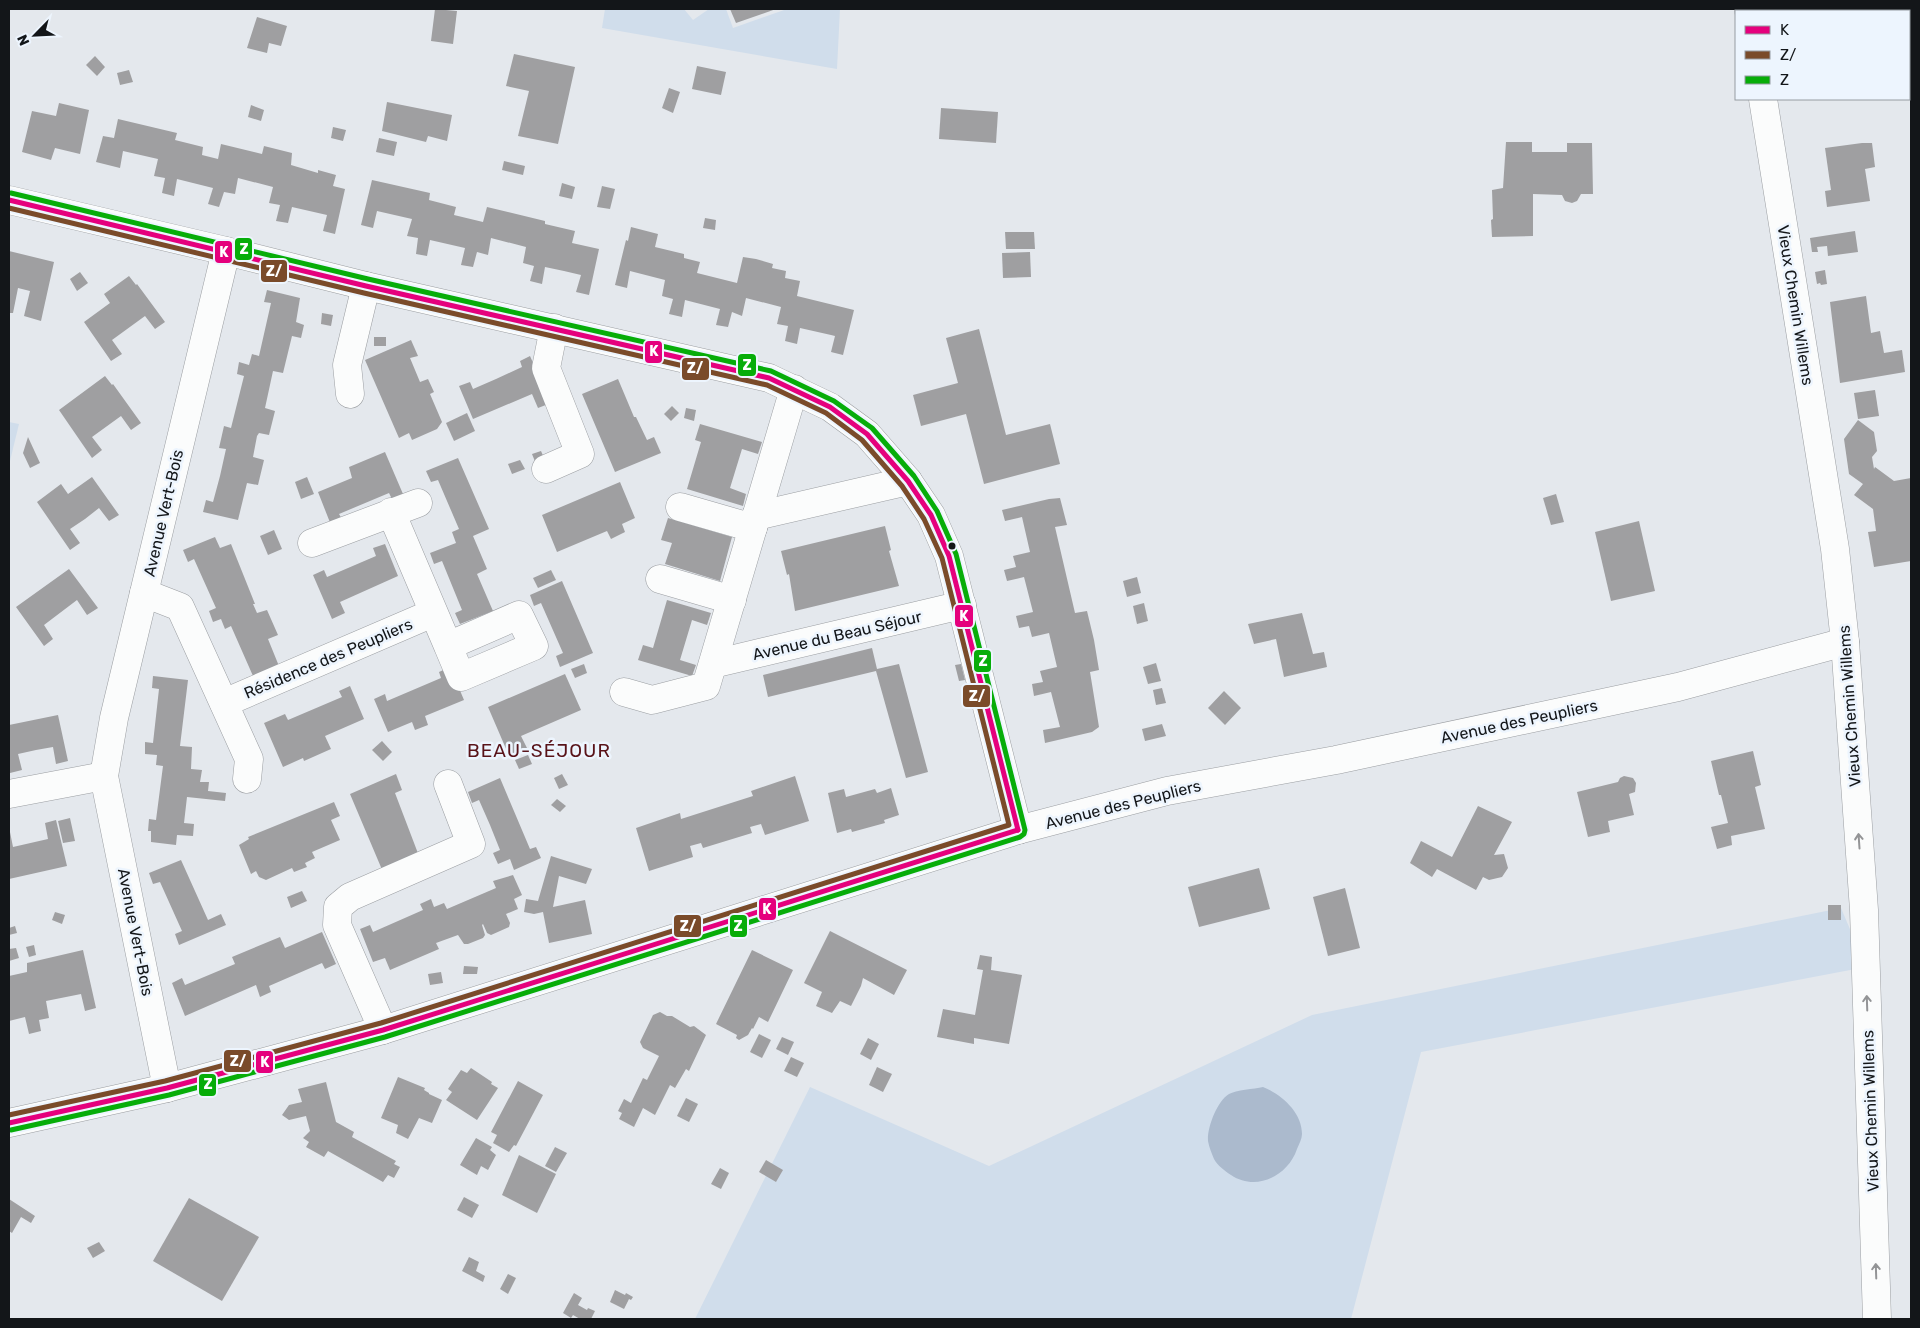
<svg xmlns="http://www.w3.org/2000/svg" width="1920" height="1328" font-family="Rubik,sans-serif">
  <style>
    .green { fill: #d0ddeb }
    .water { fill: #abbacd }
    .building { fill: #9f9fa1 }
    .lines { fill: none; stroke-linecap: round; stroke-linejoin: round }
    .minor-casing { stroke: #9b9ea2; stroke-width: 29 }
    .minor { stroke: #fbfcfc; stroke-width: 28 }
    .bus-1-casing { stroke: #edf5fe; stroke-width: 9 }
    .bus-2-casing { stroke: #edf5fe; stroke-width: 9 }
    .bus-3-casing { stroke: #edf5fe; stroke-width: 9 }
    .bus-1 { stroke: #e5007d; stroke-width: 5 }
    .bus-2 { stroke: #7a4b2a; stroke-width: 5 }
    .bus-3 { stroke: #07ad09; stroke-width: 5 }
    .oneway { stroke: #939496 }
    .bus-dot { fill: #131619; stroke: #edf5fe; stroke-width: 2 }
    .labels { text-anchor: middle; stroke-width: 5; stroke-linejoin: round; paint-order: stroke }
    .street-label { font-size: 16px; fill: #131619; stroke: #edf5fe }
    .quarter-label { font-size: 19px; letter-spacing: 1px; fill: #59141a; stroke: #edf5fe }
    .line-badge { stroke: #edf5fe; stroke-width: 2 }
    .badge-label { font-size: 14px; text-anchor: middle; font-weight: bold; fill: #fff }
  </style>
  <rect width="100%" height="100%" fill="#e4e8ed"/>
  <g class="green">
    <polygon points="605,9 684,9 693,20 709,9 726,9 733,28 787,9 840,9 837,69 602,28"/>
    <polygon points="9,422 19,424 9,465"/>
    <polygon points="1841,908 1866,967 1421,1052 1351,1319 695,1319 810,1087 989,1166 1312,1015"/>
  </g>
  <path class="water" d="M1263,1087C1281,1094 1302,1112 1302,1134C1302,1139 1299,1144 1297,1149C1288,1176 1256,1192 1231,1175C1225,1171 1217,1165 1214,1159C1212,1154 1209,1147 1208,1141C1207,1128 1217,1101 1229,1094C1236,1090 1254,1089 1263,1087Z"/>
  <g class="building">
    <polygon points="435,9 457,11 453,44 431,41"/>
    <polygon points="730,9 776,9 736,23"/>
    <polygon points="257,17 287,26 281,46 269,43 267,53 247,48"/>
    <polygon points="514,54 575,67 558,144 518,136 529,91 506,86"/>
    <polygon points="95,56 105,67 97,76 86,65"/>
    <polygon points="697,66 726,72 721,95 692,89"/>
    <polygon points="129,70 133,82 120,85 117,73"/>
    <polygon points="669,88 680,92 673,113 662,108"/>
    <polygon points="387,102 452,115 447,141 428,136 426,142 382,131"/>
    <polygon points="59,103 89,110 80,154 55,148 51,160 22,152 32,111 56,116"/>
    <polygon points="251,105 264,110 261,121 248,117"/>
    <polygon points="941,108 998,112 996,143 939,139"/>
    <polygon points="118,119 177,133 175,140 203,147 202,155 218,159 221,144 262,154 264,146 292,153 291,165 318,173 318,170 336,175 333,186 345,189 335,234 323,231 327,215 292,207 288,223 276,221 280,205 269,203 273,187 238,178 235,194 224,192 219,207 208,204 213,188 177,179 174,196 162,193 165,178 154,176 158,159 123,151 120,168 96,162 103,136 114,138"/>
    <polygon points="333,127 346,130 343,141 331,138"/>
    <polygon points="379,138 397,142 394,156 376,152"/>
    <polygon points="1506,142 1532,142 1532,152 1567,152 1567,143 1592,143 1593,194 1581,194 1577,201 1572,203 1565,201 1562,195 1533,194 1533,236 1492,237 1491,220 1493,219 1492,190 1503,188"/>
    <polygon points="1862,143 1872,143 1875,167 1865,169 1870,201 1827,207 1825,191 1831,190 1825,148"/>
    <polygon points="504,161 525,166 523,175 502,170"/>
    <polygon points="372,180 430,193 429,200 456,207 454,215 483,222 487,207 545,221 545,224 575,231 572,243 599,249 589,295 576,292 581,275 564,271 545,267 542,284 530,281 534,266 523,263 526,247 491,238 488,255 477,252 473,267 461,265 465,248 430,240 427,256 416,254 418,238 407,236 412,219 377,211 373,228 361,225"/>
    <polygon points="562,183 575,187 572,199 559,196"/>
    <polygon points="602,186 615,189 610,209 597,207"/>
    <polygon points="705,218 716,220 715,230 703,228"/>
    <polygon points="631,227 658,234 655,247 684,254 684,258 700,262 697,273 737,283 743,257 756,259 773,264 772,268 786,271 785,278 800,281 797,296 854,310 843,355 831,352 835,336 831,335 800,328 797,344 785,341 788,326 777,324 781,307 746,298 742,316 732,312 728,327 716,325 720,309 685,300 682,317 669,314 673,299 662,296 665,280 630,271 627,288 615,285 626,240 628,241"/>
    <polygon points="1855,231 1858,252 1828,256 1827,246 1817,247 1818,252 1812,252 1810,238"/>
    <polygon points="1005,232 1034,232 1035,249 1006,249"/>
    <polygon points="9,251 54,262 41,321 24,316 30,291 18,288 13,313 9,313"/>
    <polygon points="1030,252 1031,277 1003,278 1002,253"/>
    <polygon points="1825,270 1827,284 1821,285 1820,283 1817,284 1815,272"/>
    <polygon points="80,272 88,283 77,291 70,279"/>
    <polygon points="129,276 136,285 137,284 165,322 155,329 145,316 112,340 122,354 111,361 84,322 110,303 104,294"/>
    <polygon points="267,290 300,298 296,322 304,325 301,338 292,336 283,373 273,371 265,408 275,411 269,435 259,433 257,436 253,457 264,460 258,485 247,483 238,520 203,512 206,500 213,502 220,476 226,449 219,448 224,426 231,428 244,376 237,374 239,362 249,365 252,354 259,356 271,303 264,302"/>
    <polygon points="1866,296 1871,333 1880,331 1884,353 1902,350 1905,372 1840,383 1830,302"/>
    <polygon points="322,313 333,315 331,326 321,324"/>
    <polygon points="979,329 1006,435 1050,424 1060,464 984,484 966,414 921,426 913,395 958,383 946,338"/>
    <rect x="374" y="337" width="12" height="9"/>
    <polygon points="411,340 418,356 410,358 420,382 428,379 434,392 430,394 442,422 437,429 412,440 409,433 399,438 365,360"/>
    <polygon points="530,356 551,403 538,408 532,394 473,419 459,386 470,382 473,389 496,379 522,367 520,361"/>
    <polygon points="105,376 112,385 113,384 141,423 131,430 121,416 92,437 102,450 92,458 59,410"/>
    <polygon points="618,379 634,417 636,417 647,440 654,437 661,453 615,472 582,394"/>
    <polygon points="1875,390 1879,416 1858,419 1854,393"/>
    <polygon points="672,406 679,413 671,421 664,414"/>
    <polygon points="686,408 696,410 694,421 684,418"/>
    <polygon points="467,413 475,431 454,441 446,423"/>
    <polygon points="1858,420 1874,432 1877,451 1872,457 1874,469 1875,467 1894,481 1911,478 1911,515 1910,515 1911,561 1874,567 1868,532 1876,531 1873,509 1854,495 1863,484 1849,474 1844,439"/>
    <polygon points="700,424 762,442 758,454 742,449 730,488 746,494 743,506 687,489 701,442 695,440"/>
    <polygon points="28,437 40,463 30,468 23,453"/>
    <polygon points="541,451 545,460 536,464 532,454"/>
    <polygon points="385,452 403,494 392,499 389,493 339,514 343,521 331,525 318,492 352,478 349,467"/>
    <polygon points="458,458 489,529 473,536 487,569 477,574 493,611 460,624 455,613 462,610 442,561 434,564 430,553 456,543 452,532 459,529 438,480 431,482 426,471"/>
    <polygon points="520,460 525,469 512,474 508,464"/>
    <polygon points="92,477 119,515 109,521 99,508 85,519 70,529 80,543 70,550 37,502 61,484 68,494"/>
    <polygon points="307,477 314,494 301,499 295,482"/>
    <polygon points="620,482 635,518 622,524 625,532 611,539 607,531 557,552 542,515"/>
    <polygon points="1556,494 1564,522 1551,525 1543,498"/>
    <polygon points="1060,498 1067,525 1055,527 1075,613 1087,611 1094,640 1099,670 1090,672 1099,727 1092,732 1045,743 1043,730 1060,727 1051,692 1034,696 1032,684 1043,682 1040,671 1057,667 1049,633 1032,637 1029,626 1019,628 1016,616 1033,612 1024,577 1007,581 1004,570 1016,567 1013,556 1030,552 1022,517 1005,521 1002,510 1049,499"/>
    <polygon points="668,518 732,537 720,581 665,564 672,543 661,540"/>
    <polygon points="1639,521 1655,591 1611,601 1595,532"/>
    <polygon points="885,526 891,550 889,551 899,586 795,611 789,574 787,575 781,551"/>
    <polygon points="274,530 282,549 268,555 260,536"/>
    <polygon points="215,537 220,548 231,544 255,604 253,604 257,613 267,610 278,635 268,639 283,676 246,678 253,676 231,626 225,629 221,619 213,622 209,611 216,608 194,559 188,562 183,550"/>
    <polygon points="385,544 398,576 340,602 345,613 332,619 313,575 324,570 327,577 376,556 373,548"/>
    <polygon points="69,569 98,608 87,615 77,600 44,625 53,639 44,646 16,607"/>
    <polygon points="551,570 556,580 538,588 533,578"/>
    <polygon points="1137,577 1141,593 1127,597 1123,581"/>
    <polygon points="562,581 593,653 560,667 556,656 563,653 541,603 534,606 530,595"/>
    <polygon points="667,600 711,613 707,625 692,620 680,660 696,665 692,676 638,660 643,645 653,648"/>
    <polygon points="1144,603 1148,621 1137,624 1133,606"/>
    <polygon points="1302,613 1313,654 1324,652 1327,667 1284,677 1276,639 1254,644 1248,624"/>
    <polygon points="872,648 877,669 899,664 928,772 906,778 876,671 768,697 763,675"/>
    <polygon points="1156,663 1161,681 1148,684 1143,667"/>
    <polygon points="584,664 587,673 575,678 571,669"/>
    <polygon points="961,664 965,680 959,681 955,665"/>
    <polygon points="450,667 464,700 425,716 428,725 415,730 412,722 388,732 374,699 385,694 387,701 441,678 439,672"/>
    <polygon points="565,674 581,710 521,736 528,750 510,758 488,707"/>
    <polygon points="153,676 188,680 180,746 192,747 191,769 202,770 200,782 209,782 208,791 226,793 225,801 187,797 184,823 194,824 193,836 177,835 176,845 151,842 151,831 148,831 149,819 156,820 163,766 156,765 157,755 145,754 145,742 153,743 159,689 152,688"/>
    <polygon points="350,686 364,719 325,736 331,749 304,761 303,758 283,767 264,723 285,714 288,720 342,697 339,691"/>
    <polygon points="1162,688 1166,703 1156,705 1153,690"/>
    <polygon points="1224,691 1241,708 1225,725 1208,708"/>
    <polygon points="58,715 68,761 56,764 53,747 36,750 18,754 22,770 10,773 9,725"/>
    <polygon points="1162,724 1166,736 1145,741 1142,729"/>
    <polygon points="382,741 392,752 383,761 372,750"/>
    <polygon points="1753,751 1761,785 1755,787 1765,829 1731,836 1732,845 1717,849 1711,827 1728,823 1721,795 1719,795 1711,761"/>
    <polygon points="528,755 532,764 519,769 515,760"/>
    <polygon points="396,774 402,790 395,793 419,856 383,872 350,794"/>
    <polygon points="562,774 568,785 559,789 554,778"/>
    <polygon points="795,776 809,821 765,835 761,824 750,827 752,833 703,848 701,843 690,846 693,857 649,871 636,828 680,813 681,819 753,796 751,791"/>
    <polygon points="1624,776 1633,778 1636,783 1635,792 1629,794 1634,815 1608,821 1610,832 1588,837 1577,792 1618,782 1620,778"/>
    <polygon points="500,778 530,849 536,847 541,858 514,870 510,859 498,864 493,853 500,850 490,825 479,800 472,803 468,792"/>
    <polygon points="891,788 899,815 884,820 885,823 852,832 851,829 837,833 828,793 844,789 846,797 875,789 877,793"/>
    <polygon points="557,799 566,806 560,812 551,805"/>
    <polygon points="334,802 340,816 331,820 340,840 312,852 315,858 305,863 307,867 294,872 292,868 266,880 259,877 256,871 251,874 239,845 249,839 248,837"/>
    <polygon points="1478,806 1512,822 1494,855 1504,854 1508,868 1502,877 1489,880 1483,877 1476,890 1437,869 1432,877 1410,863 1421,841 1452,857"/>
    <polygon points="70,818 75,841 63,843 58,821"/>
    <polygon points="56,820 67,866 9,879 9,827 13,847 48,839 45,823"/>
    <polygon points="551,856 592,869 586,884 559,876 553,907 585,900 592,934 549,943 543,912 534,914 524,912 526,899 538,901"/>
    <polygon points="181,860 208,920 221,914 226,925 179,945 175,934 182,931 160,882 153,884 149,873"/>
    <polygon points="1259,868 1270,909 1199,927 1188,887"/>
    <polygon points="513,875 522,895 514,899 518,909 506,914 510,923 509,927 491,935 487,933 483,924 482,925 485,935 483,938 468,944 464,944 458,935 436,943 439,949 390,970 385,958 373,962 360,929 370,925 373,932 423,910 420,904 431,899 434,907 444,903 447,909 496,888 493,881"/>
    <polygon points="1345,888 1360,948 1328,956 1313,897"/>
    <polygon points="302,891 307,901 291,908 287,897"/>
    <rect x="1828" y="905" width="13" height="15"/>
    <polygon points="55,912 65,915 62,924 52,920"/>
    <polygon points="15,926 17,933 9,935 9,928"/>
    <polygon points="830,931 907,970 894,995 863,978 861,986 851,1006 840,1001 832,1013 816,1006 822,992 804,983"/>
    <polygon points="322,932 336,964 325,969 322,963 269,986 271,992 260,997 256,985 185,1016 172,983 182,978 185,985 235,964 232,957 280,937 285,948"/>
    <polygon points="34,945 36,955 29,957 26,947"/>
    <polygon points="16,948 19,958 9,961 9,949"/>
    <polygon points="83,950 96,1008 85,1011 81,994 46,1001 49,1018 39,1020 41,1031 29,1034 25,1017 9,1021 9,976 27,972 27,963"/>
    <polygon points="752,950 793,970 768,1022 759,1017 753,1029 752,1028 748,1035 739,1040 736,1038 737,1035 716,1024"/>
    <polygon points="980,955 992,957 991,970 1022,975 1009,1044 974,1038 974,1044 937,1037 943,1009 975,1015 983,970 977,969"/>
    <polygon points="464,966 478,967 477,974 463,974"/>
    <polygon points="441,972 443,983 430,985 428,974"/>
    <polygon points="660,1012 667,1016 672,1016 690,1027 694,1026 706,1035 689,1071 686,1069 675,1088 670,1085 655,1115 643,1108 634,1127 619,1119 622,1113 618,1111 624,1099 631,1103 643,1078 647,1080 659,1056 643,1048 640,1042 653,1015"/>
    <polygon points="759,1034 771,1040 762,1058 750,1052"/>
    <polygon points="782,1037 794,1042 788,1055 776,1049"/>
    <polygon points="868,1038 879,1044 871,1060 860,1054"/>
    <polygon points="791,1057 804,1063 797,1077 784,1071"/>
    <polygon points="877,1067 892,1074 883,1092 869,1085"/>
    <polygon points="471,1068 492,1082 491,1084 498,1088 477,1120 446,1100 452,1092 448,1089 461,1070 467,1073"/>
    <polygon points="398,1077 425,1088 424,1090 429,1093 429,1094 442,1100 432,1123 419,1118 408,1139 396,1133 398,1125 381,1118"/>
    <polygon points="518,1081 543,1095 516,1146 514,1145 509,1152 493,1143 497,1135 491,1132"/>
    <polygon points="326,1082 336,1122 354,1132 352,1137 396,1161 394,1164 400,1167 394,1178 388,1175 383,1182 328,1151 324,1157 306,1147 309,1142 303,1138 310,1131 306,1116 289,1120 282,1115 289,1105 302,1102 298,1089"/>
    <polygon points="686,1098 698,1104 689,1122 677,1116"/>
    <polygon points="476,1138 492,1147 490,1150 496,1155 488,1170 481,1166 477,1175 460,1165"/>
    <polygon points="555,1147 567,1153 556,1172 545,1166"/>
    <polygon points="519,1155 556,1174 537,1213 502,1195"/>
    <polygon points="766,1160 783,1170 776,1182 759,1172"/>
    <polygon points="720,1168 729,1173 721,1189 711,1184"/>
    <polygon points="464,1197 479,1205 472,1218 457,1210"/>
    <polygon points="189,1198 259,1237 222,1301 153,1261"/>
    <polygon points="9,1199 35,1216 31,1223 21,1217 12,1233 9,1231"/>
    <polygon points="99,1242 105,1251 93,1258 87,1248"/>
    <polygon points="469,1257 479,1262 476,1271 485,1276 483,1282 462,1271"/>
    <polygon points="508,1274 516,1278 508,1294 500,1289"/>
    <polygon points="615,1290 625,1295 626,1293 633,1297 631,1300 629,1299 624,1309 610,1302"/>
    <polygon points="574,1293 582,1298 578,1305 587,1310 588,1308 595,1311 591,1319 580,1319 573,1315 571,1318 563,1313"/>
  </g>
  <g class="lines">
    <defs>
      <g id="minor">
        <polyline points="1749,9 1749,11"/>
        <polyline points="1763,99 1835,549 1845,642 1864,910 1877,1319"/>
        <polyline points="9,200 226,251 366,286 769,378 830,407 867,434 908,481 931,515 949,556 1018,830"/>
        <polyline points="350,394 347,365 366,286"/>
        <polyline points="546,469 580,454 546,368 554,328"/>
        <polyline points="680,507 753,528"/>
        <polyline points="391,512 448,646 519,615 534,646 461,677 448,646"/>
        <polyline points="756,516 908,481"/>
        <polyline points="312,543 418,503"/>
        <polyline points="660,579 732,600"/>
        <polyline points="144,593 180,607 249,759 247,779"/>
        <polyline points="713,664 962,605"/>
        <polyline points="624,692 652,700 706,686 794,389"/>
        <polyline points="224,703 433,613"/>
        <polyline points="9,794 104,776"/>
        <polyline points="383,1030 337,925 338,907 350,897 471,844 448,784"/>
        <polyline points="167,1088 104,776 114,718 226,251"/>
        <polyline points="9,1123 167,1088 383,1030 1018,830 1167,791 1336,760 1678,687 1845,642"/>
      </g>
    </defs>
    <use href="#minor" class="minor-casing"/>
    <use href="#minor" class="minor"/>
    <defs>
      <g id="bus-1">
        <polyline points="9,200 366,286 769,378 830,407 867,434 908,481 931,515 949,556 1018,830"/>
        <polyline points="9,1123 167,1088 383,1030 1018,830"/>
      </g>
      <polyline id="bus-2" points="9,208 364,293 767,385 826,413 862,440 902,486 924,519 942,558 1009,825 381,1023 165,1081 9,1115"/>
      <polyline id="bus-3" points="11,1130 169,1095 385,1037 1020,837 1024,834 1025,830 956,554 937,511 914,476 872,428 834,401 771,371 368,279 11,193"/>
    </defs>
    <use href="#bus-1" class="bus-1-casing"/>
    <use href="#bus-2" class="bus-2-casing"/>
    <use href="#bus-3" class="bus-3-casing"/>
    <use href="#bus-1" class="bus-1"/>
    <use href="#bus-2" class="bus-2"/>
    <use href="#bus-3" class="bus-3"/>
  </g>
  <defs><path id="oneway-shaft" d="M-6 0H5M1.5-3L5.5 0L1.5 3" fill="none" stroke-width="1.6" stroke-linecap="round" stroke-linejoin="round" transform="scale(1.25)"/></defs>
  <g class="oneway">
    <use href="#oneway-shaft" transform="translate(1859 841) rotate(-94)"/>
    <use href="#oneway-shaft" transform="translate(1867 1003) rotate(-92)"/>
    <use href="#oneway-shaft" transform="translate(1876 1271) rotate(-92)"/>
  </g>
  <circle class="bus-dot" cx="952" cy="546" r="4.5"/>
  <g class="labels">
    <g class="street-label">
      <text transform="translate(1796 305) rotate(81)" y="6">Vieux Chemin Willems</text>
      <text transform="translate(163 513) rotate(-77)" y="6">Avenue Vert-Bois</text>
      <text transform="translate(837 635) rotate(-13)" y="6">Avenue du Beau Séjour</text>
      <text transform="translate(328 658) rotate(-23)" y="6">Résidence des Peupliers</text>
      <text transform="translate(1849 706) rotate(-94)" y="6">Vieux Chemin Willems</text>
      <text transform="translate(1519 721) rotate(-12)" y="6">Avenue des Peupliers</text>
      <text transform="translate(1123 804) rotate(-14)" y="6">Avenue des Peupliers</text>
      <text transform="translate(136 932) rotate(79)" y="6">Avenue Vert-Bois</text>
      <text transform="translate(1870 1111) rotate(-92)" y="6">Vieux Chemin Willems</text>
    </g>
    <g class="quarter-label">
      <text x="539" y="757">BEAU-SÉJOUR</text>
    </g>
  </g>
  <g class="line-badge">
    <rect x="234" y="237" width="19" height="24" rx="5" fill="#07ad09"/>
    <rect x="214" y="240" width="19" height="24" rx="5" fill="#e5007d"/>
    <rect x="260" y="259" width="28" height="24" rx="5" fill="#7a4b2a"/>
    <rect x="644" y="340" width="19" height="24" rx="5" fill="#e5007d"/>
    <rect x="737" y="353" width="20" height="24" rx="5" fill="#07ad09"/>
    <rect x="681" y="357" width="29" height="24" rx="5" fill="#7a4b2a"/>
    <rect x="954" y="604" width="20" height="24" rx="5" fill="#e5007d"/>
    <rect x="973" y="649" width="19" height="24" rx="5" fill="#07ad09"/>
    <rect x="962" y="684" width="29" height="24" rx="5" fill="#7a4b2a"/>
    <rect x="758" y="897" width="19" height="24" rx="5" fill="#e5007d"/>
    <rect x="729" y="914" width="19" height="24" rx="5" fill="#07ad09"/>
    <rect x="673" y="914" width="29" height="24" rx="5" fill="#7a4b2a"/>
    <rect x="223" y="1049" width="29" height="24" rx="5" fill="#7a4b2a"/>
    <rect x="255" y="1050" width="19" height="24" rx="5" fill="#e5007d"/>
    <rect x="198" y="1073" width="19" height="24" rx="5" fill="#07ad09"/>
  </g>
  <g class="badge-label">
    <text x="244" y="254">Z</text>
    <text x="224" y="257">K</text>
    <text x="274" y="276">Z/</text>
    <text x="654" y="356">K</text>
    <text x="747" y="370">Z</text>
    <text x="695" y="373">Z/</text>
    <text x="964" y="621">K</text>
    <text x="983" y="666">Z</text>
    <text x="977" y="701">Z/</text>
    <text x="767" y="914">K</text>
    <text x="738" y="931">Z</text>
    <text x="688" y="931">Z/</text>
    <text x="238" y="1066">Z/</text>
    <text x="265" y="1067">K</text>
    <text x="208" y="1089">Z</text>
  </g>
  <rect width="1920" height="1328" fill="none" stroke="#131619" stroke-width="20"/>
  <rect x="1735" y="10" width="175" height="90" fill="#edf5fe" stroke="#969ca2"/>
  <rect x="1745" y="26" width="25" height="8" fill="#e5007d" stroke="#969ca2"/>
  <text x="1780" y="35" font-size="15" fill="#131619">K</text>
  <rect x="1745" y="51" width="25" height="8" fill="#7a4b2a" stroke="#969ca2"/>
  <text x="1780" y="60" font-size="15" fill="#131619">Z/</text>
  <rect x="1745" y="76" width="25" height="8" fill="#07ad09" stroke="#969ca2"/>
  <text x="1780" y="85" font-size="15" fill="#131619">Z</text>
  <g transform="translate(35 35) rotate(246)" stroke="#edf5fe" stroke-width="4" paint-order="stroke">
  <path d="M0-4L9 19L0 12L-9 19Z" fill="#131619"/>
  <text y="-8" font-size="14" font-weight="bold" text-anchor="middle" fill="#131619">N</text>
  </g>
</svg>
